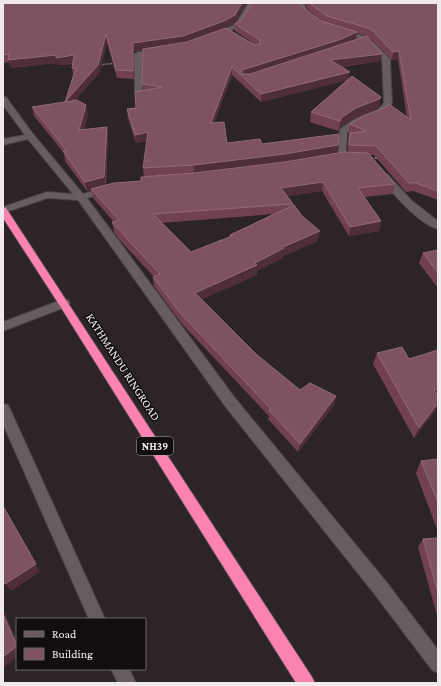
<svg xmlns="http://www.w3.org/2000/svg" width="441" height="686" font-family="'Crimson Pro',serif">
  <style>
    .lines { fill: none; stroke-linecap: round; stroke-linejoin: round }
    .minor-casing { stroke: #494244; stroke-width: 2 }
    .highway-casing { stroke: #494244; stroke-width: 2 }
    .path-far1 { stroke: #746d6f; stroke-width: 1.5; stroke-dasharray: 2.5 1; stroke-linecap: butt }
    .path { stroke: #746d6f; stroke-width: 2; stroke-dasharray: 3 1.5; stroke-linecap: butt }
    .minor { fill: #675d60; fill-rule: evenodd }
    .highway { fill: #fb82b1; fill-rule: evenodd }
    .wall { fill: #714053; fill-rule: evenodd }
    .shaded-wall { fill: #4f2d3a }
    .building { fill: #7e5263; stroke: #906a78 }
    .labels { text-anchor: middle; stroke-width: 3; stroke-linejoin: round; paint-order: stroke }
    .shield { fill: #120e0f; stroke: #ada8aa; stroke-width: 1 }
    .shield-label { font-size: 11px; font-weight: bold; fill: #f0eaec }
    .street-label { font-size: 12px; fill: #f0eaec; stroke: #120e0f }
  </style>
  <rect width="100%" height="100%" fill="#2c2426"/>
  <g class="lines">
    <defs>
      <g id="minor">
        <polygon points="248,3 254,3 241,26 216,37 212,37 212,35 236,24"/>
        <path d="M298,3H304L307,11L314,17V19C305,20 301,11 298,3Z"/>
        <polygon points="341,29 369,38 370,39 367,41 339,32 339,30"/>
        <polygon points="372,42 374,43 390,59 392,103 384,114 361,123 347,132 346,157 345,159 339,159 338,157 340,129 355,119 378,110 384,103 382,59 369,44"/>
        <polygon points="158,49 162,51 160,52 142,56 142,90 141,92 135,92 134,54 138,52"/>
        <polygon points="3,97 6,97 33,134 83,194 107,187 110,188 112,190 110,192 87,198 235,398 388,584 438,650 438,673 432,670 376,596 225,406 78,200 48,198 3,213 3,207 47,192 73,194 28,139 3,145 3,139 25,135 3,105"/>
        <path d="M384,173L387,174L412,201L438,221V229C420,225 390,191 379,176Z"/>
        <polygon points="64,299 68,300 70,303 68,306 3,331 3,322"/>
        <polygon points="3,404 8,405 10,409 105,619 89,619 3,424"/>
        <polygon points="111,669 129,669 136,683 118,683"/>
      </g>
      <polygon id="highway" points="3,207 6,208 312,677 315,683 296,683 60,306 3,218"/>
    </defs>
    <use href="#minor" class="minor-casing"/>
    <use href="#highway" class="highway-casing"/>
    <polyline class="path-far1" points="99,65 115,63"/>
    <polyline class="path" points="370,158 380,158"/>
    <use href="#minor" class="minor"/>
    <use href="#highway" class="highway"/>
  </g>
  <g class="wall">
    <path d="M3,3H246L235,23L225,28L255,44L235,31V24L301,6L322,21L308,10L305,3H438V200L413,191L406,192L374,155H369L395,184L393,194L364,197L381,221L379,231L349,236L322,191L287,196L293,204V205L318,241L283,256V258L257,271V275L202,299L256,354L300,390L336,396L334,405L298,452L268,419L269,416L182,324L154,286L153,277H154L118,238L114,232L112,222H114L93,198L91,190L87,191L65,161L64,153L34,116L32,107L65,102L73,76L72,68L73,64L58,65L57,63L11,68L9,62L3,63ZM357,33L369,37L392,60L398,59L407,118L350,124L348,133H349L348,141V153L337,154L338,145L227,143L214,123L232,75L261,102L347,80L311,112L310,122L338,131L339,128L354,118L377,109L379,107L349,79L341,67L381,61L352,41L356,39ZM107,42L117,78L134,79V51L143,50L142,84L143,91L136,108L127,109L128,118L136,143L147,141L143,168L144,177L141,181L106,185L108,136L84,129L88,114L75,100L99,73ZM273,214L230,235V237L191,252L162,223Z"/>
    <polygon points="438,250 438,288 419,263 423,253"/>
    <polygon points="438,350 438,405 435,411 414,438 373,364 377,353 409,359"/>
    <polygon points="438,459 438,532 416,473 421,461"/>
    <polygon points="438,538 438,619 418,547 423,539"/>
  </g>
  <g class="shaded-wall">
    <polygon points="242,3 246,3 235,23 224,29 184,44 134,51 134,79 133,71 133,43"/>
    <polygon points="357,32 356,39 337,48 243,77 242,76 242,70"/>
    <polygon points="106,34 107,42 99,73 67,110 65,102"/>
    <polygon points="399,51 398,59 392,60 393,52"/>
    <polygon points="382,54 381,61 329,68 330,60"/>
    <polygon points="56,55 74,55 76,63 58,65 57,63 11,68 8,60"/>
    <polygon points="232,67 232,75 211,131 211,123"/>
    <polygon points="350,72 348,80 261,102 261,94"/>
    <polygon points="381,97 379,107 377,109 354,118 339,128 338,131 341,118 356,108"/>
    <polygon points="86,105 88,114 81,139 79,130"/>
    <polygon points="107,127 108,136 105,186 91,189 91,190 87,191 85,182"/>
    <polygon points="148,132 149,140 136,143 135,135"/>
    <polygon points="338,145 337,154 284,163 194,174 194,165"/>
    <polygon points="323,182 322,191 280,197 281,188"/>
    <polygon points="381,221 379,231 349,236 350,227"/>
    <polygon points="320,231 318,241 283,256 283,258 257,271 257,275 195,302 195,293 255,263 283,247"/>
    <polygon points="438,389 438,399 434,390"/>
    <polygon points="336,396 334,405 298,452 300,444"/>
    <polygon points="438,403 438,405 435,411 414,438 419,428"/>
    <polygon points="3,506 40,572 11,591 5,584"/>
    <polygon points="3,608 17,641 17,657 3,668"/>
  </g>
  <g class="building">
    <polygon points="3,3 242,3 235,15 224,21 183,36 133,43 133,71 116,70 106,34 98,65 65,102 76,68 72,68 74,55 56,58 56,55 8,60 9,54 3,55"/>
    <polygon points="252,3 300,3 301,6 321,21 357,32 339,40 242,70 242,74 250,74 367,36 382,54 330,60 350,72 261,94 232,67 211,123 224,122 227,143 260,139 262,144 339,134 338,145 285,154 194,165 143,168 148,132 135,135 127,109 136,108 135,92 163,87 142,84 143,49 187,42 226,28 255,45 260,44 260,40 235,24 242,19"/>
    <polygon points="309,3 438,3 438,191 415,183 409,183 376,146 349,145 350,133 366,131 350,124 363,116 386,107 389,104 411,120 399,51 393,52 371,29 327,16"/>
    <polygon points="352,76 381,97 379,99 356,108 341,118 340,121 311,112"/>
    <polygon points="77,100 86,105 79,130 107,127 104,177 85,182 63,151 67,151 32,107"/>
    <polygon points="344,152 368,153 395,184 358,188 381,221 350,227 323,182 281,188 293,204 153,214 191,252 232,236 230,235 294,205 302,216 320,231 283,247 284,248 255,263 257,265 195,293 256,354 300,390 310,383 336,396 300,444 269,410 271,409 181,314 153,277 160,274 117,228 112,222 119,220 91,189 114,183 141,181 141,177 194,173 285,162"/>
    <polygon points="438,250 438,273 423,253"/>
    <polygon points="402,347 409,359 438,350 438,389 434,390 438,397 438,403 419,428 377,353"/>
    <polygon points="438,459 438,502 421,461"/>
    <polygon points="3,506 36,564 5,584 3,580"/>
    <polygon points="438,538 438,593 423,539"/>
    <polygon points="3,614 17,646 3,657"/>
  </g>
  <g class="labels">
    <rect class="shield" x="137" y="437" width="36" height="18" rx="3"/>
    <g class="shield-label">
      <text x="155" y="450">NH39</text>
    </g>
    <g class="street-label">
      <text transform="translate(123 367) rotate(57)" y="4">KATHMANDU RINGROAD</text>
    </g>
  </g>
  <rect width="441" height="686" fill="none" stroke="#f0eaec" stroke-width="8"/>
  <rect x="16" y="618" width="130" height="52" fill="#120e0f" stroke="#6b6667"/>
  <rect x="24" y="631" width="20" height="6" fill="#675d60" stroke="#6b6667"/>
  <text x="52" y="638" font-size="12" fill="#f0eaec">Road</text>
  <rect x="24" y="648" width="20" height="12" fill="#7e5263" stroke="#6b6667"/>
  <text x="52" y="658" font-size="12" fill="#f0eaec">Building</text>
</svg>
